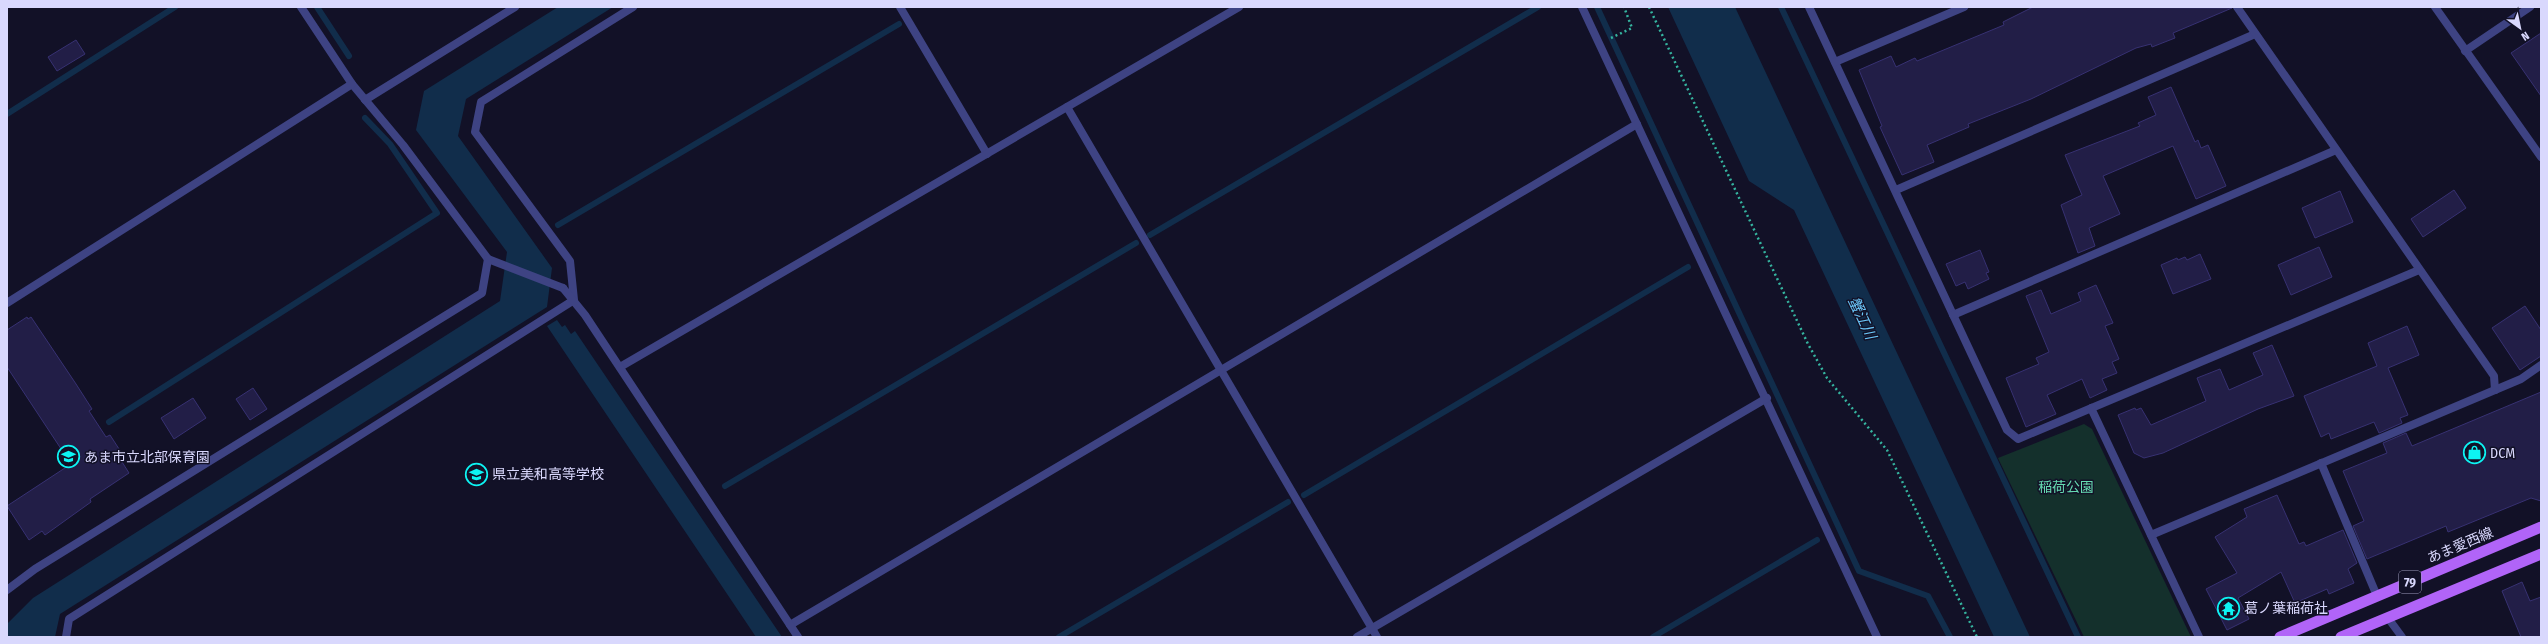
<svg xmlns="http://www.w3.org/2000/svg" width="2548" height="644" font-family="'Fira Sans Condensed','Noto Sans JP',sans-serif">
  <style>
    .green { fill: #14302c }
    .water { fill: #112d4b }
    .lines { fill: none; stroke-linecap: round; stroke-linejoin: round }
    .stream { stroke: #112d4b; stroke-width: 6 }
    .building { fill: #221e47; stroke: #373172 }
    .path { stroke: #35b49f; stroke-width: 2.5; stroke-dasharray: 2 3; stroke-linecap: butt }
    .minor { stroke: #3e4383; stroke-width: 8 }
    .tertiary { stroke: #3e4383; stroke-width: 8 }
    .primary { stroke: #b164f8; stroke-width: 11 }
    .labels { text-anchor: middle; stroke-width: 3; stroke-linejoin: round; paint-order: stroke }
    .shield { fill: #121127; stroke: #9d9cbd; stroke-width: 1 }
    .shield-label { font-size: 13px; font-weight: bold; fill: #d9d8fd }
    .poi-label { font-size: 14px; fill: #d9d8fd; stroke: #121127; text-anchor: start }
    .park-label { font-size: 14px; fill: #66dbb2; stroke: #121127 }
    .street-label { font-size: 14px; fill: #d9d8fd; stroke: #121127 }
    .water-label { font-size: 15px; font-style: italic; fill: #6bc6f8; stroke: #121127 }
  </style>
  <rect width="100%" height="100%" fill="#121127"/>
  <polygon class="green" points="2084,424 2092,429 2191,637 2084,637 1998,458"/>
  <g class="water">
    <polygon points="558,7 613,7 466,99 458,136 552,268 547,307 60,614 55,637 7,637 7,624 33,598 500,301 507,252 416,130 424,91"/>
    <polygon points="1668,7 1735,7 2030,637 1994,637 1794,210 1749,181"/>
    <polygon points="557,320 562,327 565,325 571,334 575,331 782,637 756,637 547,326"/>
  </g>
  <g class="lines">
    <g class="stream">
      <polyline points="317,7 349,56"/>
      <polyline points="1597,7 1859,571 1928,596 1950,637"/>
      <polyline points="1781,7 2078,637"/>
      <polyline points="7,114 175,7"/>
      <polyline points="558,225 899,24"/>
      <polyline points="1150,235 1538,7"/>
      <polyline points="109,422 437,213 390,144 365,118"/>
      <polyline points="725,486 1136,243"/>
      <polyline points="1304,495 1688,267"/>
      <polyline points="1059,637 1288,502"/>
      <polyline points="1653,637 1817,540"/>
    </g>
  </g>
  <g class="building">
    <polygon points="2033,7 2232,8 2173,33 2175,38 2152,47 2151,44 2136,48 2031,99 1968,124 1969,127 1927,145 1934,162 1902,175 1880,127 1882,126 1859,70 1891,56 1896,67 1915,58 1917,61 2004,25 2003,22"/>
    <polygon points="2541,33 2541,96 2511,53"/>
    <polygon points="76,40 85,54 57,71 48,57"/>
    <polygon points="2171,87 2195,142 2198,140 2201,148 2208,145 2226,186 2196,199 2173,146 2103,176 2120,214 2089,228 2095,246 2078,253 2061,205 2082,195 2065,155 2140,126 2138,123 2156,115 2148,97"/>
    <polygon points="2454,190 2466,208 2423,237 2411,219"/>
    <polygon points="2340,191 2353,222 2315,238 2302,208"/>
    <polygon points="2319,247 2332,277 2291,295 2278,265"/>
    <polygon points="1980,250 1989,272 1986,273 1989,279 1968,289 1965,282 1956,286 1946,264"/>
    <polygon points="2200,254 2211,279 2173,294 2161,265 2177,258 2178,260 2185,257 2187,260"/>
    <polygon points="2096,285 2113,323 2105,326 2119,359 2112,362 2117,373 2102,379 2107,390 2090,398 2082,379 2047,395 2056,414 2026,427 2006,378 2039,364 2036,358 2049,352 2026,296 2041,290 2051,314 2081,301 2078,293"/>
    <polygon points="2525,306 2541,330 2541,356 2520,370 2492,328"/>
    <polygon points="27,317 28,319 31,317 76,384 92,409 89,411 106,437 110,435 121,452 117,454 129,473 90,499 91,502 45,535 42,531 29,540 7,506 71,464 7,367 7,330"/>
    <polygon points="2407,326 2419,355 2388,368 2408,415 2400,418 2402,423 2379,433 2374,422 2331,439 2329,433 2321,437 2304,396 2377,366 2368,343"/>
    <polygon points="2272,345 2294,396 2258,409 2163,453 2144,458 2134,453 2118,415 2135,408 2136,410 2141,408 2151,425 2206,401 2197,378 2220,369 2229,390 2263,375 2253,353"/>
    <polygon points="253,388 267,409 250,420 236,399"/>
    <polygon points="2541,392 2541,501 2531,498 2448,532 2446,526 2367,559 2353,526 2364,521 2343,471 2387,453 2383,443 2406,433 2412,446"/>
    <polygon points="193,398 206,418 174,439 161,418"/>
    <polygon points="2277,495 2299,544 2304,542 2306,546 2343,530 2357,563 2348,569 2354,583 2329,594 2327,589 2295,603 2281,572 2238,598 2249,619 2227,630 2206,589 2237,573 2215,537 2247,517 2244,509"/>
    <polygon points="2522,582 2530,601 2541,597 2541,637 2521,637 2502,591"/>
  </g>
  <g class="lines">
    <g class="path">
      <polyline points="1649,7 1808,344 1827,378 1887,450 1977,637"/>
      <polyline points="1611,38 1632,28 1624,7"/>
    </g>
    <g class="minor">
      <polyline points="301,7 352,84 403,145 488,259 563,288"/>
      <polyline points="900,7 987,154"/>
      <polyline points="1582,7 1877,637"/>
      <polyline points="1809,7 2007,430 2018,439 2419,270"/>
      <polyline points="2465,51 2530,7"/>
      <polyline points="1835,62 1964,7"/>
      <polyline points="365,100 515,7"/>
      <polyline points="1067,107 1377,637"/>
      <polyline points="1896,190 2255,34"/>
      <polyline points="7,303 352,84"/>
      <polyline points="1953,315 2336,150"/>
      <polyline points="620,367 1239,7"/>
      <polyline points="2091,408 2199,637"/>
      <polyline points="2321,463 2377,596"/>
      <polyline points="2151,535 2521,379 2541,365"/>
      <polyline points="7,590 35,569 482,293 488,259"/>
      <polyline points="2388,618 2402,637"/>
      <polyline points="790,625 1637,124"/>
      <polyline points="66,637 69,619 574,300 570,261 475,132 481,102 633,7"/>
      <polyline points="1357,637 1767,398"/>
    </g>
    <g class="tertiary">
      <polyline points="2237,7 2494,376 2495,390"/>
      <polyline points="2435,7 2541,157"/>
      <polyline points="563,288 585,315 798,637"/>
    </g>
    <g class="primary">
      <polyline points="2280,637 2541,527"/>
      <polyline points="2341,637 2541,554"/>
    </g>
  </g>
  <defs>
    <symbol id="shop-ring" viewBox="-11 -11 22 22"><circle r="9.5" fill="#121127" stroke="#0df4f3" stroke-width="1.5"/><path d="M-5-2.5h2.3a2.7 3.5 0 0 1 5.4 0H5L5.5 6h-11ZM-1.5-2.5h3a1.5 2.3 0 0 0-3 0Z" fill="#0df4f3"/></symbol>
    <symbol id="school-ring" viewBox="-11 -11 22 22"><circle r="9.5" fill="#121127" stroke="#0df4f3" stroke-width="1.5"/><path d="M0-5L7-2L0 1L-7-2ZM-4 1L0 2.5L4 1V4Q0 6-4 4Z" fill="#0df4f3"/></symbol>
    <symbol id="temple-ring" viewBox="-11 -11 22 22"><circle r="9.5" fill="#121127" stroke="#0df4f3" stroke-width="1.5"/><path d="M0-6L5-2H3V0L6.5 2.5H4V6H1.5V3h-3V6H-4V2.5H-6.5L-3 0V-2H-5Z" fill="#0df4f3"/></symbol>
  </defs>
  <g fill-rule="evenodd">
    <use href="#shop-ring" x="2462" y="440" width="25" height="25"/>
    <use href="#school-ring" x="56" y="444" width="25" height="25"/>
    <use href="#school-ring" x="464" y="462" width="25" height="25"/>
    <use href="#temple-ring" x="2216" y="596" width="25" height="25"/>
  </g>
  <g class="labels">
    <rect class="shield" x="2399" y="571" width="22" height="22" rx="3"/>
    <g class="shield-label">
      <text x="2410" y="587">79</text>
    </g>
    <g class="poi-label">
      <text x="2490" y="458">DCM</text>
      <text x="84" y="462">あま市立北部保育園</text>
      <text x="492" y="479">県立美和高等学校</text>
      <text x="2244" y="613">葛ノ葉稲荷社</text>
    </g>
    <g class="park-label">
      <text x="2066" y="492">稲荷公園</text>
    </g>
    <g class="street-label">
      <text transform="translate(2460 545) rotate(-23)" y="5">あま愛西線</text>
    </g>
    <g class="water-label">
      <text transform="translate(1862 318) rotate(65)" y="5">蟹江川</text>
    </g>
  </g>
  <rect width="2548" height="644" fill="none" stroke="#d9d8fd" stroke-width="16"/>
  <g transform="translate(2520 28) rotate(147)" stroke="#121127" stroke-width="3" paint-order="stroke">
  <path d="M0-3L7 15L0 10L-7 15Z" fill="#d9d8fd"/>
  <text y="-6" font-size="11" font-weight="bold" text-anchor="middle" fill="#d9d8fd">N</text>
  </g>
</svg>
